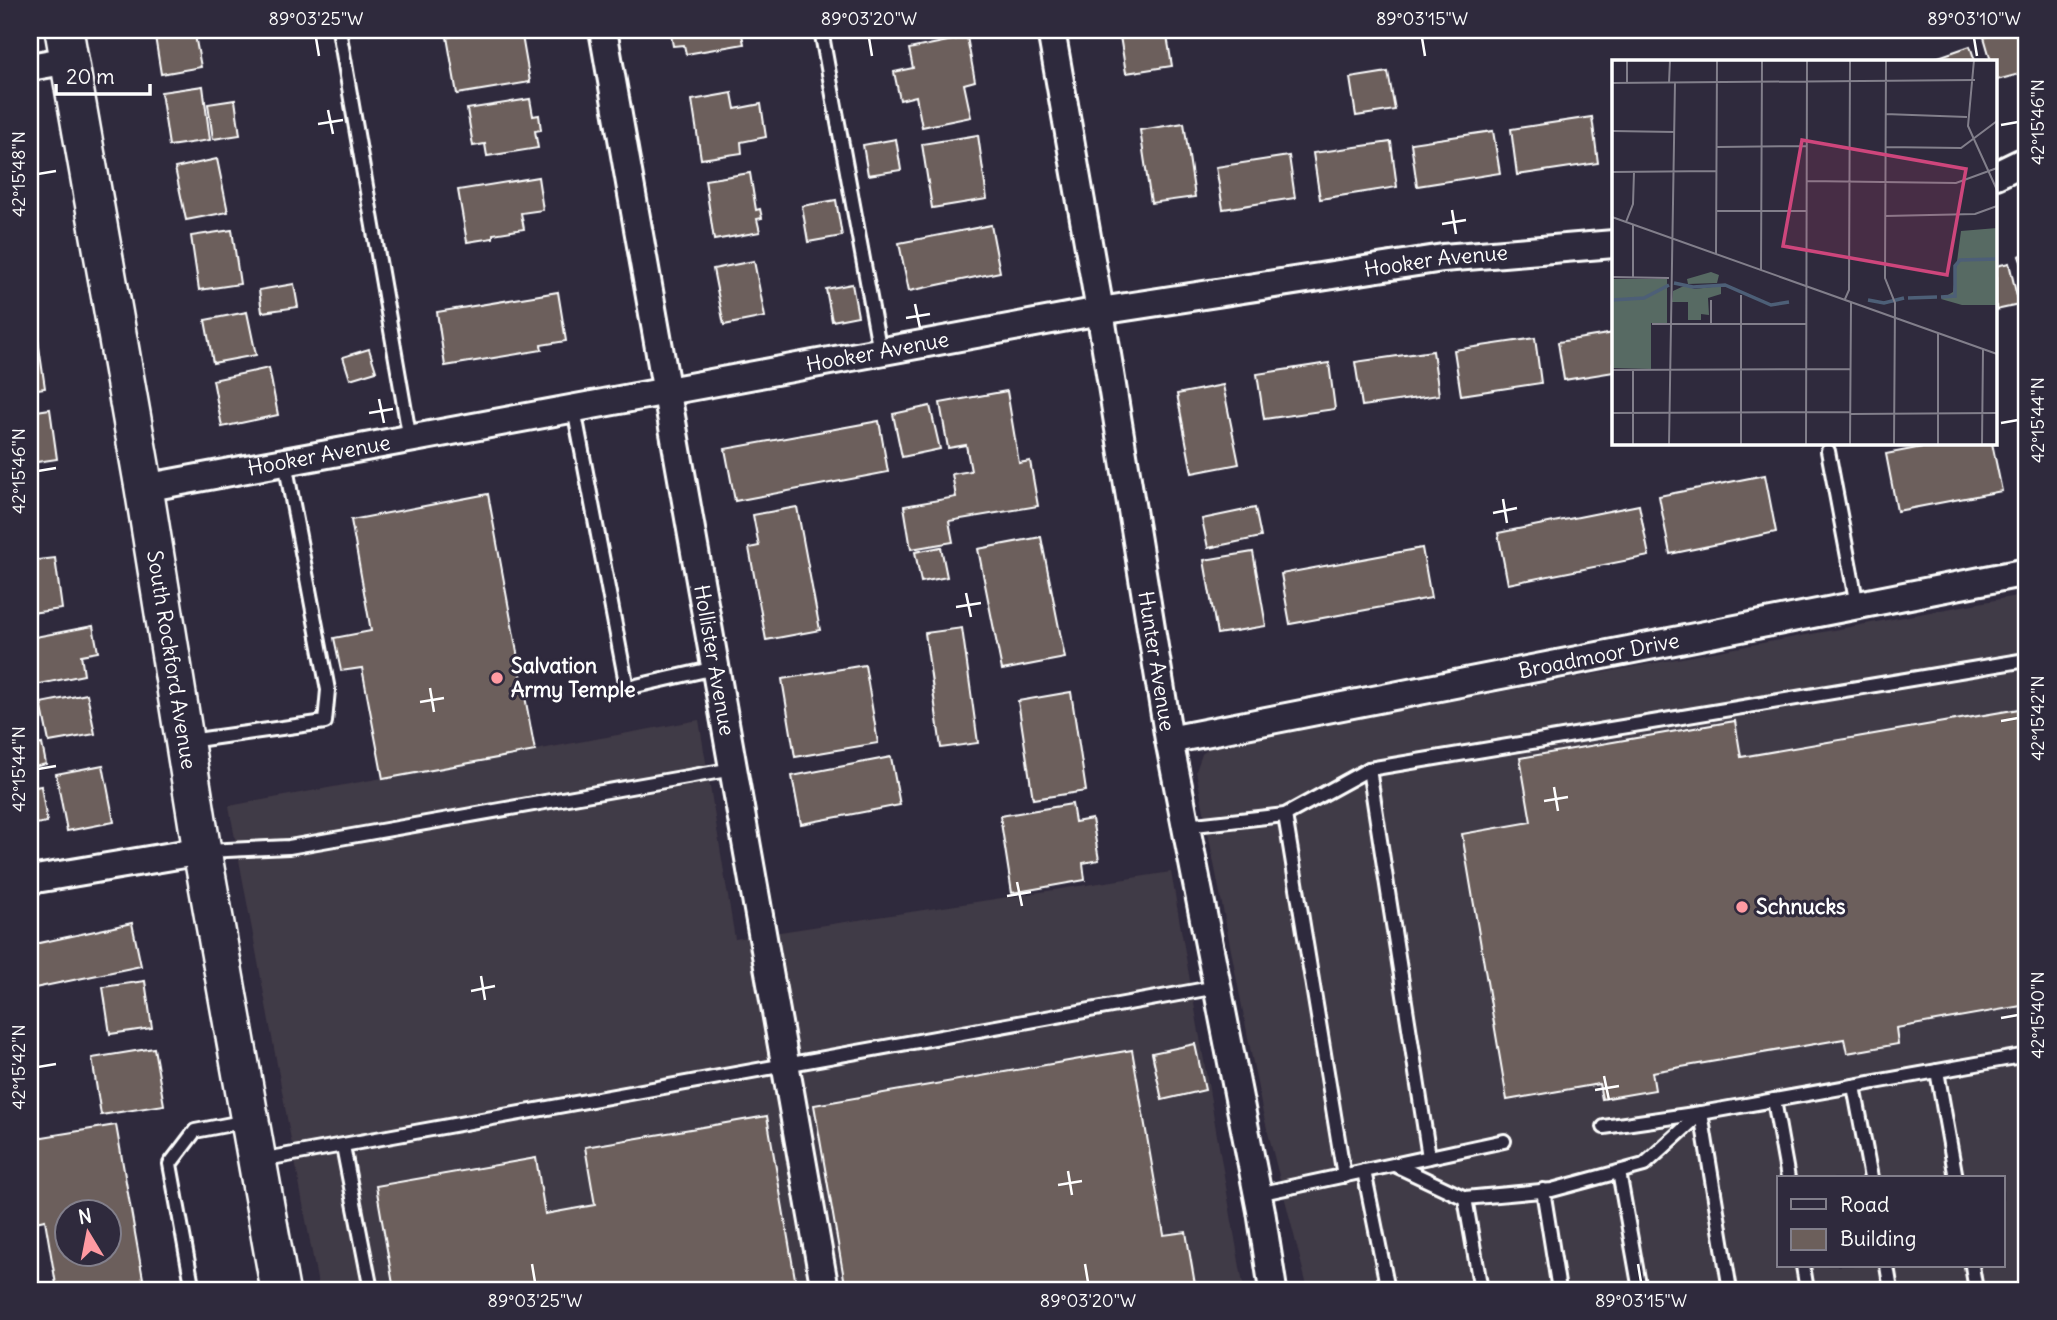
<svg xmlns="http://www.w3.org/2000/svg" width="2057" height="1320" font-family="Delius,sans-serif">
  <style>
    .built { fill: #413a46; fill-rule: evenodd }
    .building { fill: #6c5f5b; stroke: #fff; stroke-width: 2; fill-rule: evenodd }
    .lines { fill: none; stroke-linecap: round; stroke-linejoin: round }
    .lane-casing { stroke: #fff; stroke-width: 18 }
    .street-casing { stroke: #fff; stroke-width: 32 }
    .secondary-casing { stroke: #fff; stroke-width: 42 }
    .lane { stroke: #2f2a3d; stroke-width: 12 }
    .street { stroke: #2f2a3d; stroke-width: 26 }
    .secondary { stroke: #2f2a3d; stroke-width: 37 }
    .ticks { fill: none; stroke: #fff; stroke-width: 2.5 }
    .poi-dot { fill: #ff9aa2; stroke: #2f2a3d; stroke-width: 2.5 }
    .labels { text-anchor: middle; stroke-width: 6; stroke-linejoin: round; paint-order: stroke }
    .street-label { font-size: 21px; fill: #fff; stroke: #2f2a3d }
    .poi-label { font-size: 21px; font-weight: bold; fill: #fff; stroke: #2f2a3d; text-anchor: start }
    .inset-river { fill: none; stroke: #4d5f77; stroke-width: 3.5 }
    .inset-road { fill: none; stroke: #827f8b; stroke-width: 2 }
    .view { fill: #ce467c; fill-opacity: 0.15; stroke: #ce467c; stroke-width: 3.5 }
    .inset-edge { fill: none; stroke: #fff; stroke-width: 3.5 }
    .neatline { fill: none; stroke: #fff; stroke-width: 2.5 }
    .ticks-label { font-size: 18px; text-anchor: middle; fill: #fff }
  </style>
  <rect width="100%" height="100%" fill="#2f2a3d"/>
  <filter id="ink" filterUnits="userSpaceOnUse"><feTurbulence type="fractalNoise" baseFrequency=".0143" numOctaves="2"/><feDisplacementMap in="SourceGraphic" scale="14" xChannelSelector="R" yChannelSelector="G"/><feConvolveMatrix kernelMatrix="1 2 1 2 8 2 1 2 1" color-interpolation-filters="sRGB"/></filter>
  <g filter="url(#ink)">
    <g class="built">
      <path d="M2027,594V1290H1308L1262,1109L1196,771L1202,754L1213,745ZM1779,1178H2003V1266H1779Z"/>
      <polygon points="699,720 735,939 1171,872 1244,1290 319,1290 229,806"/>
    </g>
    <g class="building">
      <polygon points="154,30 194,30 201,67 161,74"/>
      <polygon points="490,30 521,30 530,82 457,94 447,37"/>
      <polygon points="670,30 741,30 744,44 686,54 684,45 673,46"/>
      <polygon points="908,30 942,30 909,35"/>
      <polygon points="1119,30 1166,30 1172,66 1126,73"/>
      <polygon points="2010,30 2027,30 2027,72 1997,80 1996,61 1991,61 1984,37"/>
      <polygon points="967,37 975,81 964,84 971,117 922,127 916,96 900,100 894,72 913,68 909,49"/>
      <polygon points="1970,46 1975,61 1927,61"/>
      <polygon points="1388,72 1395,110 1356,116 1350,78"/>
      <polygon points="203,86 210,140 169,146 161,92"/>
      <polygon points="732,93 735,109 761,104 766,137 741,142 742,153 701,159 692,100"/>
      <polygon points="530,99 533,116 539,115 541,130 535,131 538,148 487,156 485,144 473,146 467,109"/>
      <polygon points="235,100 240,135 213,139 208,104"/>
      <polygon points="1592,117 1598,163 1517,175 1511,129"/>
      <polygon points="1184,123 1195,197 1151,203 1140,130"/>
      <polygon points="1493,131 1500,173 1417,186 1411,143"/>
      <polygon points="978,135 987,199 932,208 922,144"/>
      <polygon points="896,139 901,170 868,175 863,145"/>
      <polygon points="1391,142 1397,187 1320,199 1313,153"/>
      <polygon points="1289,156 1295,198 1223,209 1216,167"/>
      <polygon points="217,159 228,212 186,220 175,168"/>
      <polygon points="750,173 756,210 760,209 762,218 757,219 760,232 714,240 705,180"/>
      <polygon points="538,177 543,210 521,213 524,229 493,234 493,238 467,242 458,190"/>
      <polygon points="836,200 842,236 808,242 802,206"/>
      <polygon points="991,225 1000,272 909,291 899,243"/>
      <polygon points="232,230 240,284 199,290 191,236"/>
      <polygon points="2027,253 2027,277 2019,256"/>
      <polygon points="754,261 765,317 724,325 713,269"/>
      <polygon points="2009,263 2019,305 1996,310 1996,266"/>
      <polygon points="294,284 298,307 262,312 259,290"/>
      <polygon points="852,284 858,316 832,321 826,289"/>
      <polygon points="558,292 566,341 541,345 542,350 445,366 437,312"/>
      <polygon points="247,312 256,355 213,363 205,320"/>
      <polygon points="1614,333 1614,372 1564,380 1558,342"/>
      <polygon points="1535,338 1541,383 1461,395 1454,350"/>
      <polygon points="38,340 45,388 30,390 30,341"/>
      <polygon points="369,349 376,371 350,379 343,357"/>
      <polygon points="1433,351 1439,395 1362,406 1355,362"/>
      <polygon points="1329,363 1335,409 1264,419 1257,374"/>
      <polygon points="269,368 278,415 222,427 213,380"/>
      <polygon points="1223,385 1239,464 1192,473 1177,394"/>
      <polygon points="1007,391 1019,463 1030,461 1038,506 949,521 953,542 911,549 904,506 956,497 952,474 971,471 966,445 948,448 940,403"/>
      <polygon points="930,406 940,449 902,457 893,414"/>
      <polygon points="50,409 57,459 30,463 30,412"/>
      <polygon points="879,421 888,472 735,501 725,449"/>
      <polygon points="1943,443 1992,443 2002,491 1897,511 1886,454"/>
      <polygon points="1765,475 1776,532 1670,554 1659,496"/>
      <polygon points="488,494 535,751 383,779 362,668 341,671 334,638 371,631 351,520"/>
      <polygon points="1639,505 1649,556 1508,584 1498,533"/>
      <polygon points="797,507 820,630 766,640 749,548 759,546 753,515"/>
      <polygon points="1255,508 1261,537 1208,548 1202,519"/>
      <polygon points="1041,537 1065,658 1002,670 978,549"/>
      <polygon points="941,547 947,577 921,582 915,552"/>
      <polygon points="1422,548 1431,598 1290,624 1281,574"/>
      <polygon points="1253,552 1266,626 1217,634 1204,560"/>
      <polygon points="55,558 62,609 30,613 30,561"/>
      <polygon points="93,626 98,652 81,655 84,675 30,686 30,638"/>
      <polygon points="962,628 978,743 941,748 925,633"/>
      <polygon points="865,665 878,743 795,757 782,679"/>
      <polygon points="1071,692 1086,791 1033,799 1018,701"/>
      <polygon points="87,694 95,734 49,742 41,703"/>
      <polygon points="2019,709 2027,760 2027,1005 1896,1028 1898,1044 1847,1053 1844,1039 1652,1072 1655,1090 1602,1099 1599,1084 1507,1100 1462,834 1531,822 1520,758 1735,721 1741,757"/>
      <polygon points="42,744 46,764 30,768 30,746"/>
      <polygon points="891,757 900,805 801,824 792,776"/>
      <polygon points="103,765 114,822 67,831 56,774"/>
      <polygon points="41,786 47,822 30,825 30,788"/>
      <polygon points="1072,804 1075,822 1092,819 1099,860 1083,863 1085,880 1012,893 1000,816"/>
      <polygon points="132,923 141,966 30,989 30,945"/>
      <polygon points="145,981 152,1028 110,1034 103,987"/>
      <polygon points="1195,1044 1205,1090 1162,1100 1152,1053"/>
      <polygon points="154,1048 164,1105 101,1115 92,1058"/>
      <polygon points="1132,1050 1164,1235 1186,1232 1196,1290 846,1290 814,1105"/>
      <polygon points="767,1116 797,1290 394,1290 376,1186 536,1158 545,1214 595,1205 585,1147"/>
      <path d="M116,1125L145,1290H57L45,1220L30,1223V1139ZM66,1212H108V1254H66Z"/>
    </g>
    <g class="lines">
      <defs>
        <g id="lane">
          <polyline points="339,30 410,440"/>
          <polyline points="821,30 880,352"/>
          <polyline points="574,409 627,688 715,668"/>
          <polyline points="1828,451 1857,605"/>
          <polyline points="189,741 325,722 328,690 285,462"/>
          <polyline points="1369,769 1429,1157"/>
          <polyline points="1285,815 1344,1176"/>
          <polyline points="1186,826 1285,815 1369,769 2020,661 2027,664"/>
          <polyline points="206,851 289,847 733,769"/>
          <polyline points="1937,1071 1956,1178"/>
          <polyline points="1854,1086 1871,1178"/>
          <polyline points="1774,1100 1788,1178"/>
          <polyline points="1701,1113 1730,1290"/>
          <polyline points="1604,1127 1701,1113 2027,1055"/>
          <polyline points="343,1146 371,1290"/>
          <polyline points="260,1160 1217,987"/>
          <polyline points="1395,1165 1465,1198 1552,1190 1644,1165 1701,1113"/>
          <polyline points="1364,1171 1388,1290"/>
          <polyline points="1619,1172 1640,1290"/>
          <polyline points="1543,1190 1559,1290"/>
          <polyline points="1258,1194 1504,1141"/>
          <polyline points="1465,1198 1481,1290"/>
          <polyline points="1803,1266 1807,1290"/>
          <polyline points="1887,1266 1891,1290"/>
          <polyline points="1972,1266 1976,1290"/>
          <polyline points="193,1290 170,1164 195,1131 247,1121"/>
        </g>
        <g id="street">
          <path id="s1" d="M603,30L825,1290"/>
          <path id="s2" d="M1051,30L1100,311L1169,740L1261,1211L1273,1290"/>
          <polyline points="30,67 69,60"/>
          <polyline points="1996,175 2027,160"/>
          <path id="s3" d="M144,488L1100,311L1443,258L1614,244"/>
          <path id="s4" d="M1169,740L2027,572"/>
          <polyline points="30,880 202,851"/>
        </g>
        <g id="secondary">
          <path id="s5" d="M64,30L144,488L202,851L280,1290"/>
        </g>
      </defs>
      <use href="#lane" class="lane-casing"/>
      <use href="#street" class="street-casing"/>
      <use href="#secondary" class="secondary-casing"/>
      <use href="#lane" class="lane"/>
      <use href="#street" class="street"/>
      <use href="#secondary" class="secondary"/>
    </g>
  </g>
  <path class="ticks" d="M316,38L319,56M869,38L872,56M1422,38L1425,56M1974,38L1977,56M328,110L333,134M318,124L343,120M2001,125L2018,122M38,174L56,171M1452,210L1456,234M1442,224L1466,220M915,304L920,328M906,318L930,314M379,399L384,423M369,413L393,409M2001,423L2018,420M38,471L56,468M1503,499L1507,523M1493,513L1517,508M966,593L971,617M956,607L981,603M430,688L434,712M420,702L444,698M2001,721L2018,718M38,769L56,766M1554,787L1558,811M1544,801L1568,797M1017,882L1022,906M1007,896L1031,892M481,976L485,1000M471,991L495,986M2001,1018L2018,1015M38,1067L56,1064M1604,1076L1609,1100M1595,1090L1619,1086M1068,1171L1072,1195M1058,1185L1082,1181M532,1264L535,1282M1085,1264L1088,1282M1638,1264L1641,1282"/>
  <g class="poi-dot">
    <circle cx="497" cy="678" r="7"/>
    <circle cx="1742" cy="907" r="7"/>
  </g>
  <g class="labels">
    <g class="street-label">
      <text dy="7" stroke="none"><textPath href="#s3" startOffset="1312">Hooker Avenue</textPath></text>
      <text dy="7" stroke="none"><textPath href="#s3" startOffset="746">Hooker Avenue</textPath></text>
      <text dy="7" stroke="none"><textPath href="#s3" startOffset="178">Hooker Avenue</textPath></text>
      <text dy="7" stroke="none"><textPath href="#s4" startOffset="438">Broadmoor Drive</textPath></text>
      <text dy="7" stroke="none"><textPath href="#s5" startOffset="639">South Rockford Avenue</textPath></text>
      <text dy="7" stroke="none"><textPath href="#s1" startOffset="640">Hollister Avenue</textPath></text>
      <text dy="7" stroke="none"><textPath href="#s2" startOffset="640">Hunter Avenue</textPath></text>
    </g>
    <g class="poi-label">
      <text x="511" y="673">Salvation<tspan x="511" dy="24">Army Temple</tspan></text>
      <text x="1756" y="914">Schnucks</text>
    </g>
  </g>
  <g transform="translate(1612 60)">
    <rect width="385" height="385" fill="#2f2a3d"/>
    <path d="M385,168V245H350L329,239L341,232L349,171ZM99,212L107,215L105,223L76,224L75,219ZM0,219H55V263H39V309L0,308ZM74,225L82,229L109,226V234L96,238L97,255L89,254V260H76V242H60L61,231Z" fill="#576a63"/>
    <path class="inset-river" d="M62,223L81,227L113,225L159,245L177,242M329,237L343,236V206L348,200L385,199M296,238L325,237M0,240L32,238L57,225M256,240L272,243L292,238"/>
    <path class="inset-road" d="M274,0L273,218L283,243L282,385M362,0L356,66L385,130M0,23L363,20M15,23V0M57,23L58,0M273,54L355,57M0,71L63,72M105,87L194,86M273,87L349,88L385,61M0,112L104,111M195,121L344,123L385,108M105,151H194M273,156L363,154L385,146M0,157L385,294M14,162L21,144L22,112M21,165V217M104,194L105,0M149,210L150,0M0,217L57,218M129,235V385M233,239L237,230L238,0M99,240V264M40,264H194M0,310L238,309M21,310V385M0,353L238,352M238,354L385,353M57,385L63,22M194,385L195,0M238,385L239,243M326,385V273M370,385L371,289"/>
    <path class="view" d="M190,80L354,109L335,215L171,186Z"/>
    <rect width="385" height="385" class="inset-edge"/>
  </g>
  <rect width="2057" height="1320" fill="none" stroke="#2f2a3d" stroke-width="77"/>
  <rect x="1777" y="1176" width="228" height="91" fill="#2f2a3d" stroke="#827f8b" stroke-width="2"/>
  <rect x="1791" y="1199" width="35" height="10" fill="#2f2a3d" stroke="#827f8b" stroke-width="2"/>
  <text x="1840" y="1212" font-size="21" fill="#ffffff">Road</text>
  <rect x="1791" y="1229" width="35" height="21" fill="#6c5f5b" stroke="#827f8b" stroke-width="2"/>
  <text x="1840" y="1246" font-size="21" fill="#ffffff">Building</text>
  <g transform="translate(88 1233) rotate(350)"><circle r="33" fill="#2f2a3d" stroke="#827f8b" stroke-width="2"/>
  <path d="M0-5L12 26L0 18L-12 26Z" fill="#ff9aa2"/>
  <text y="-10" font-size="19" font-weight="bold" text-anchor="middle" fill="#ffffff">N</text>
  </g>
  <path d="M56 84v10h94v-10" fill="none" stroke="#ffffff" stroke-width="3.5"/>
  <text x="66" y="84" font-size="21" fill="#ffffff" stroke="#2f2a3d" stroke-width="5" paint-order="stroke">20 m</text>
  <rect x="38" y="38" width="1980" height="1244" class="neatline"/>
  <g class="ticks-label">
    <text x="316" y="25">89°03'25"W</text>
    <text x="869" y="25">89°03'20"W</text>
    <text x="1422" y="25">89°03'15"W</text>
    <text x="1974" y="25">89°03'10"W</text>
    <text transform="translate(2038 122) rotate(-90)" y="6">42°15'46"N</text>
    <text transform="translate(19 174) rotate(-90)" y="6">42°15'48"N</text>
    <text transform="translate(2038 420) rotate(-90)" y="6">42°15'44"N</text>
    <text transform="translate(19 471) rotate(-90)" y="6">42°15'46"N</text>
    <text transform="translate(2038 718) rotate(-90)" y="6">42°15'42"N</text>
    <text transform="translate(19 769) rotate(-90)" y="6">42°15'44"N</text>
    <text transform="translate(2038 1015) rotate(-90)" y="6">42°15'40"N</text>
    <text transform="translate(19 1067) rotate(-90)" y="6">42°15'42"N</text>
    <text x="535" y="1307">89°03'25"W</text>
    <text x="1088" y="1307">89°03'20"W</text>
    <text x="1641" y="1307">89°03'15"W</text>
  </g>
</svg>
